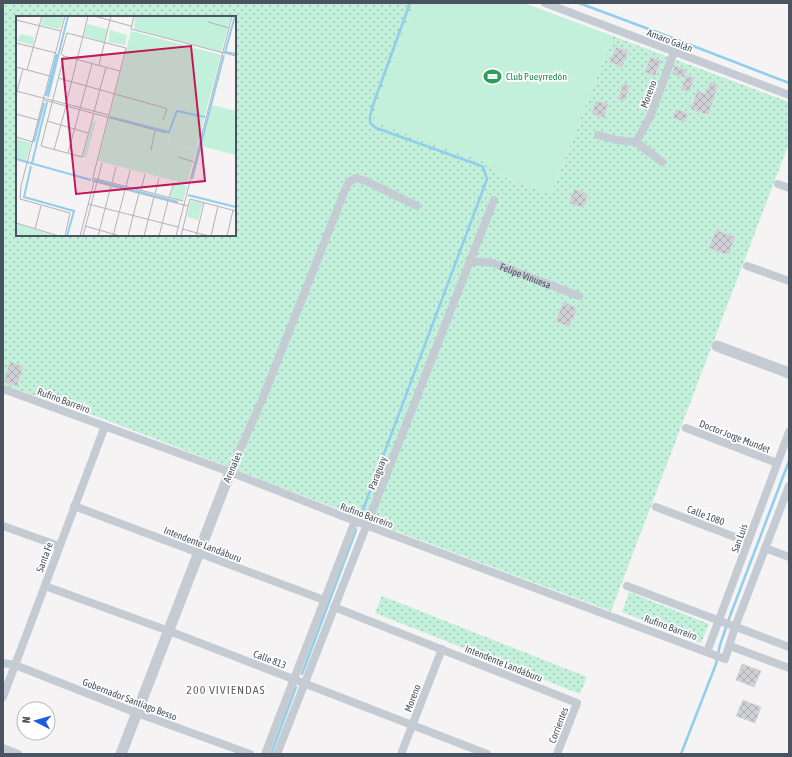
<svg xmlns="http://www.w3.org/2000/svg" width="792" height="757" font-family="'Asap Condensed',sans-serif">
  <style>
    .grass { fill: url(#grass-dots); fill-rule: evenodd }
    .garden { fill: #c3f0da }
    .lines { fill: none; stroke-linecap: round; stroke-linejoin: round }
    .stream { stroke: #91cdec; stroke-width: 2.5 }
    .building { fill: url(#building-cross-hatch); stroke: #d7d8dd }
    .minor { stroke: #c4cbd3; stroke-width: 8 }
    .tertiary { stroke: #c4cbd3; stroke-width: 11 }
    .labels { text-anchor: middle; stroke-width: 3.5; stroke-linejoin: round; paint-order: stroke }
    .street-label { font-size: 10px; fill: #4a5360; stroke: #fff }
    .leisure-label { font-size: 10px; fill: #27864d; stroke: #fff; text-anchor: start }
    .quarter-label { font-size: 12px; letter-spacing: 1px; fill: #5f6267; stroke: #fff }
    .inset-river { fill: none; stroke: #91cdec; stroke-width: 2 }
    .inset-road { fill: none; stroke: #b1b3b8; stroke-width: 1 }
    .view { fill: #c2185b; fill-opacity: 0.15; stroke: #c2185b; stroke-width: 2 }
    .inset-edge { fill: none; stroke: #4a5360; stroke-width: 2 }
  </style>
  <defs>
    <pattern id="grass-dots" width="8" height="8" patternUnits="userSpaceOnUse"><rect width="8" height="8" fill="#c3f0da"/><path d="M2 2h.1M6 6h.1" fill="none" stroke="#a0c5b4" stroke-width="1.8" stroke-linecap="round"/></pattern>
    <pattern id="building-cross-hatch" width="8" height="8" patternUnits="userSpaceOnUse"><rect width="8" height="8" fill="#cfd1d7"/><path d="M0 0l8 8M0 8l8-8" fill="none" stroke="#aaacb2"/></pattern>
  </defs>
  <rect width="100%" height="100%" fill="#f5f3f3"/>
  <g class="grass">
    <path d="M4,3H414L373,116L495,166L494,173L551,194L613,36L789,102V143L611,611L369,521L101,418L3,385ZM17,17H235V235H17Z"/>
    <polygon points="629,592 709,624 701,643 622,612"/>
    <polygon points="382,596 587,677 580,694 375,613"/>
  </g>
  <polygon class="garden" points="414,3 524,3 613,36 551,194 494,173 495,166 379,124 373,116"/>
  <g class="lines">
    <g class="stream">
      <polyline points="579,3 670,37 789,83"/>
      <polyline points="361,515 487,179 483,167 479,165 376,128 370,123 370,116 373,105 410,3"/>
      <polyline points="302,674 356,530"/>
      <polyline points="271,754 296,687"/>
      <polyline points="681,754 716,664 720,645 730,616 789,461"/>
    </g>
  </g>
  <g class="building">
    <polygon points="616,47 628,51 622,67 610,62"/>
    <polygon points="651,57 661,61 655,76 645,72"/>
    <polygon points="675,66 686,70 684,78 672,74"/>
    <polygon points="687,75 694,78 689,92 681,89"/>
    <polygon points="710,82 718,85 708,115 691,109 697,91 706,94"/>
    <polygon points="624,83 630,86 624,101 618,99"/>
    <polygon points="596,101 608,104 604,118 592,114"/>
    <polygon points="676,109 688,114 685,122 673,118"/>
    <polygon points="574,189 588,194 583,208 569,203"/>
    <polygon points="716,230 735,237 728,255 709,248"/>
    <polygon points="563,302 577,308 569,327 556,321"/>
    <polygon points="10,362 23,366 17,386 4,382"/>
    <polygon points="742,664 761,671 754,687 736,680"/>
    <polygon points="743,700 761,707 755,723 736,716"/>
  </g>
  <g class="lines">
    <g class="minor">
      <polyline points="545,3 789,95"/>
      <polyline points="598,135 616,140 636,142 662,162"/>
      <polyline points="636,142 650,117 674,52"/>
      <polyline points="778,184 789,188"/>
      <path id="s1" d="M470,261L493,263L579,296"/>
      <polyline points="747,266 789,281"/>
      <polyline points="3,389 230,472 355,521 725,659 735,627 789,486"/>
      <polyline points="686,428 777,463"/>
      <polyline points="230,472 262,400 345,190 349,182 356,178 366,181 417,206"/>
      <polyline points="74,506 324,600"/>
      <polyline points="656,507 748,542"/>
      <polyline points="3,526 59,546"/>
      <polyline points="765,548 789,557"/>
      <polyline points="45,586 169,631 487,754"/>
      <polyline points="627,586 789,647"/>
      <polyline points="334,607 577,703 557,754"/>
      <polyline points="730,646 789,668"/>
      <polyline points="707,652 789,432"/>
      <polyline points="3,663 15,665 137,713 250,754"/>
      <polyline points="3,697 105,426"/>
      <polyline points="3,748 18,754"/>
      <polyline points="265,754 355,521"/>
      <polyline points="277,754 494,200"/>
      <polyline points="401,754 442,649"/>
    </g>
    <g class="tertiary">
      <polyline points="717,346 789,373"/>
      <polyline points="121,754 230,472"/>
    </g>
  </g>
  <defs>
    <symbol id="stadium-bare" viewBox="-9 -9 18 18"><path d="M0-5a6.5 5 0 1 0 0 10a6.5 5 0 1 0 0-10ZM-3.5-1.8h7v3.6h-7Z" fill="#2e9e5b" stroke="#fff" stroke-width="2.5" paint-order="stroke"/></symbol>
  </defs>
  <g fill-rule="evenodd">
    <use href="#stadium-bare" x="480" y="64" width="25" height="25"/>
  </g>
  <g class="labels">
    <g class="street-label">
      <text transform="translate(670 40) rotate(21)" y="4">Amaro Galán</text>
      <text transform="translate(648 94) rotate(-69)" y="4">Moreno</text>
      <text dy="4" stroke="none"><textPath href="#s1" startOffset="58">Felipe Vinuesa</textPath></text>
      <text transform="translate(64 400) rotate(20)" y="4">Rufino Barreiro</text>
      <text transform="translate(735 436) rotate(21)" y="4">Doctor Jorge Mundet</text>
      <text transform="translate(232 467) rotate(-67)" y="4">Arenales</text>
      <text transform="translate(377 473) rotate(-69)" y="4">Paraguay</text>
      <text transform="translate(367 515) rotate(20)" y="4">Rufino Barreiro</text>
      <text transform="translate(706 515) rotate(21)" y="4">Calle 1080</text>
      <text transform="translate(739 538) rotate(-70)" y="4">San Luis</text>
      <text transform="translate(203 544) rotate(21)" y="4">Intendente Landáburu</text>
      <text transform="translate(44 557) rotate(-70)" y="4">Santa Fe</text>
      <text transform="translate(671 627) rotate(20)" y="4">Rufino Barreiro</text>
      <text transform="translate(270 659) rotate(21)" y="4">Calle 813</text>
      <text transform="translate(504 663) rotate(22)" y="4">Intendente Landáburu</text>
      <text transform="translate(412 698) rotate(-69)" y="4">Moreno</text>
      <text transform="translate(130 699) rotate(21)" y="4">Gobernador Santiago Besso</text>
      <text transform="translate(558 725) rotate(-69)" y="4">Corrientes</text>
    </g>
    <g class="leisure-label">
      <text x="506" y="80">Club Pueyrredón</text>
    </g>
    <g class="quarter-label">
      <text x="226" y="694">200 VIVIENDAS</text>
    </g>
  </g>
  <g transform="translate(16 16)">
    <rect width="220" height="220" fill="#f5f3f3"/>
    <path d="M27,0H48L44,13L25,9ZM119,0H215L205,36L118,13ZM71,8L91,13L88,26L68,20ZM115,15L205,39L188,102L162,95L152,127L180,135L171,168L82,145ZM77,105H80L70,142L67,141ZM0,123L15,127L10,145L0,143ZM158,167L171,170L167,185L155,181ZM175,184L187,187L182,204L171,201ZM0,208L17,213L39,220H0Z" fill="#c3f0da"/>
    <path d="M94,14L111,19L109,29L92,26ZM5,18L18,21L17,29L0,25Z" fill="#c3f0da"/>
    <path d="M196,89L220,95V139L185,130ZM162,95L188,102L180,135L152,127Z" fill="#c3f0da"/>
    <path class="inset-river" d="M219,0L209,36L220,38M30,80L41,38M32,81L52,0M94,101L153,116L161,95L189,101M18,126L28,87M0,143L75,164M16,147L31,86M15,150L8,181L58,195L51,220M176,163L208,39M78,164L162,186M172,179L220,191"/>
    <path class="inset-road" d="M78,0L115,10M118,0L115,13L220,40M0,4L45,15M192,6L213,12M0,27L40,37M48,40L104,55M83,49L95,0M0,51L34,60M11,54L26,0M42,62L149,92L151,93L147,104M0,75L93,99M0,79L7,53M28,84L150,117M50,88L72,0M78,96L90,51M78,97L66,141L25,130L48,40L45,38L51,17L110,32L76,165L172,190M0,98L22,104M31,105L72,117M0,121L17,126M38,134L50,90M135,134L139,115M52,137L76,48M162,141L178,146M77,162L167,185M96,167L100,151M110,171L114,154M125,174L129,158M139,178L143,162M153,182L158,166M72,188L162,211M0,207L43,220M69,210L104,220M19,213L25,190M166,213L193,220M49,220L54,197L4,183L5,170L49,0M64,220L78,166M67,220L86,147M82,220L95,170M97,220L109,174M112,220L123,177M128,220L138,181M143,220L152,185M160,220L216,0M165,220L174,183L220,195M180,220L188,187M195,220L202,190M211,220L217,194"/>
    <path class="view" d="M175,30L189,165L60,178L46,43Z"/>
    <rect width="220" height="220" class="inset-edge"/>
  </g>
  <rect width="792" height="757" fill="none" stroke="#4a5360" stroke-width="8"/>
  <g transform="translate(36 721) rotate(276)"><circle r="19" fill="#ffffff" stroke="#b7babf"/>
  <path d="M0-3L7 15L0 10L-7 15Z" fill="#1d5ae4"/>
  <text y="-6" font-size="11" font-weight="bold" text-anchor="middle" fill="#4a5360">N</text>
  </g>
</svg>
